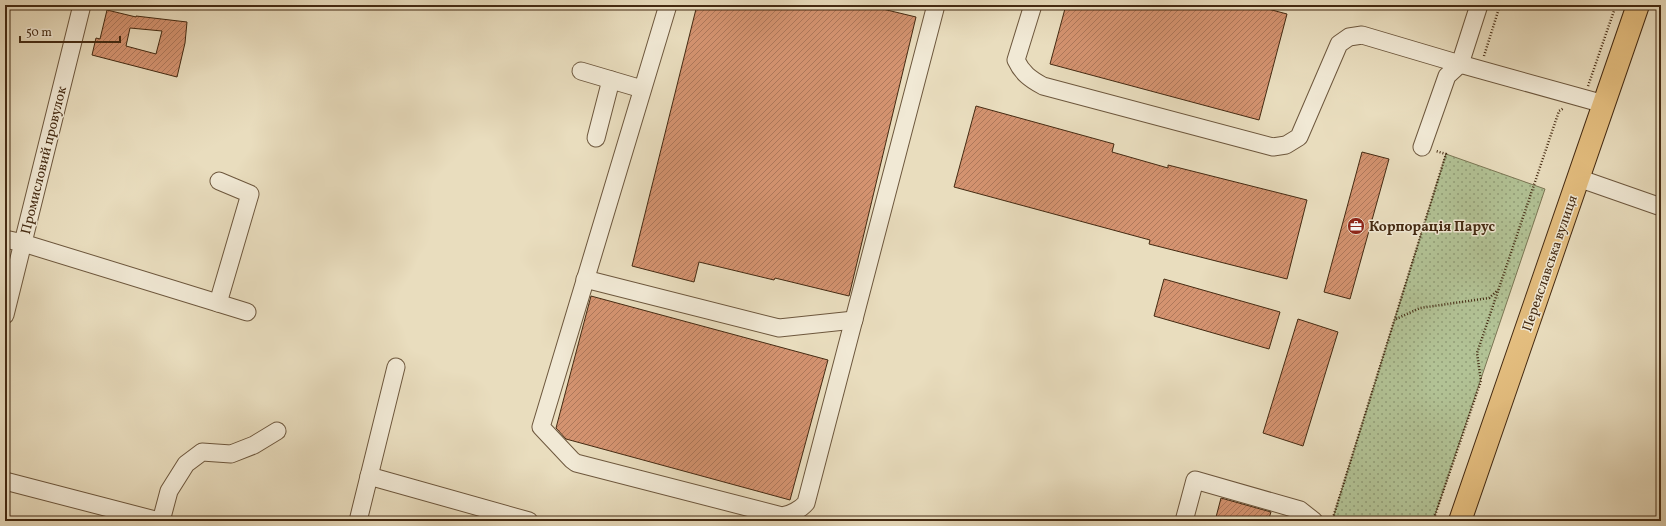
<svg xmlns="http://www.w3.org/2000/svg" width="1666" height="526" font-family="Vollkorn,serif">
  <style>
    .grass { fill: url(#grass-dots); stroke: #7b7654 }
    .building { fill: url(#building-hatch); stroke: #442a12; fill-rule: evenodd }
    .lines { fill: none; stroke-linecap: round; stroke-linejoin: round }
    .minor-casing { stroke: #6d573d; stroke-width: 19 }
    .major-casing { stroke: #442a12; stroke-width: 24 }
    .path { stroke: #442a12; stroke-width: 2.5; stroke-dasharray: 1 2; stroke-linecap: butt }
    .minor { stroke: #f1e9d5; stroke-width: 17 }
    .major { stroke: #e4be7f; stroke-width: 22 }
    .labels { text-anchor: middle; stroke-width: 3; stroke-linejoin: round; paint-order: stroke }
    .street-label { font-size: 14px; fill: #442a12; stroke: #f1e9d5 }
    .poi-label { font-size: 14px; font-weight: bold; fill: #442a12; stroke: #f1e9d5; text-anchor: start }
  </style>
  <defs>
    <pattern id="grass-dots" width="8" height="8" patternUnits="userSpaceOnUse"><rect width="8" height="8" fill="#b2c295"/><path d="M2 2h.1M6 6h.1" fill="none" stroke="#929e78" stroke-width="1.8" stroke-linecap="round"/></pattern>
    <pattern id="building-hatch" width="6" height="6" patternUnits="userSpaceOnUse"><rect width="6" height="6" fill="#d49370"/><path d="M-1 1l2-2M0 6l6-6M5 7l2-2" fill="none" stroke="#ae785b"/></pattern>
  </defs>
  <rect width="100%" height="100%" fill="#e9ddbe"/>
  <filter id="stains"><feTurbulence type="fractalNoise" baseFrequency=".005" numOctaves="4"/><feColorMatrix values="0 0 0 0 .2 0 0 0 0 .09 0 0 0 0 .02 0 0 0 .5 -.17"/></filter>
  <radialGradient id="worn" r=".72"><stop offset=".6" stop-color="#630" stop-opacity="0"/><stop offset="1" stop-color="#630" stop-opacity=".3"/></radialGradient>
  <polygon class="grass" points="1446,154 1545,189 1433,521 1332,521"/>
  <g class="building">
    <polygon points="697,5 866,5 916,17 849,296 775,278 774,280 699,262 694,282 632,266"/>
    <polygon points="1066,5 1253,5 1287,14 1259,120 1050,64"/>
    <path d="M107,10L136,17V16L187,22L185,43L177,77L92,55L96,38L100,39ZM130,28L162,31L156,54L126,46Z"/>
    <polygon points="976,106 1114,144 1112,152 1168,168 1168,165 1307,200 1287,279 1149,244 1150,240 954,187"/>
    <polygon points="1362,152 1389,159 1350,299 1324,292"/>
    <polygon points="1164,279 1280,312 1269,349 1154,316"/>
    <polygon points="591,296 828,360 790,500 566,439 556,428"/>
    <polygon points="1298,319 1338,332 1303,446 1263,433"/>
    <polygon points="1221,498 1271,512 1268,521 1215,521"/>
  </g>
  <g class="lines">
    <defs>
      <g id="minor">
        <path d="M668,5L541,427L572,460L576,463L782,516C790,515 801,509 806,503L936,5"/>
        <path d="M1033,5L1016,60C1022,73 1030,79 1043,86L1273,147L1286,145L1299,137L1339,44L1349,37L1362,35L1460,64L1479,5"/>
        <polyline points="581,71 642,89"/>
        <polyline points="596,138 611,80"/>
        <polyline points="1422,147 1447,76 1460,64 1604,104"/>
        <polyline points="1578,178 1661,207"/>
        <polyline points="5,239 23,243 247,312"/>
        <polyline points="585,279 779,328 854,320"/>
        <polyline points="218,303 250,194 219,181"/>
        <polyline points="5,315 82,5"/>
        <polyline points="369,476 529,521"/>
        <polyline points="5,481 159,521"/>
        <polyline points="161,521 169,491 186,464 202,452 231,454 254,445 277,431"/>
        <polyline points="358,521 396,367"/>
        <polyline points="1184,521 1195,480 1300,510 1314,521"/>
      </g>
      <polyline id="major" points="1460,521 1638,5"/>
    </defs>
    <use href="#minor" class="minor-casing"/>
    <use href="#major" class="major-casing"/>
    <g class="path">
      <polyline points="1484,56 1500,5"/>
      <polyline points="1588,86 1616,5"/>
      <polyline points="1396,319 1420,308 1489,298 1498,290"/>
      <polyline points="1332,521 1446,154 1436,151"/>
      <polyline points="1433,521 1481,381 1477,353 1559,111 1564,108"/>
    </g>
    <use href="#minor" class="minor"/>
    <use href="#major" class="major"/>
  </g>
  <defs>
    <symbol id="office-disc" viewBox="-11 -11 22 22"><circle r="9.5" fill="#8f2418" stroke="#f1e9d5"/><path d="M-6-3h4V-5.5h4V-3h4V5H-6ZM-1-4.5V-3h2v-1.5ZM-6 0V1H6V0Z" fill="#fff"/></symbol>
  </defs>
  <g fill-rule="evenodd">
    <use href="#office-disc" x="1346" y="216" width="20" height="20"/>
  </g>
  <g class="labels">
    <g class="street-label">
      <text transform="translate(43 160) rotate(-76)" y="5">Промисловий провулок</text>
      <text transform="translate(1549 263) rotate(-71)" y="5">Переяславська вулиця</text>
    </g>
    <g class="poi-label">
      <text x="1369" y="231">Корпорація Парус</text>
    </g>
  </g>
  <rect width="1666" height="526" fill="none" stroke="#e9ddbe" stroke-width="20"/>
  <rect x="6" y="6" width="1654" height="514" fill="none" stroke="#442a12" stroke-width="2"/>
  <rect x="10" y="10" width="1646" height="506" fill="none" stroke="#442a12"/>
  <path d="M20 36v6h100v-6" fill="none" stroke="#442a12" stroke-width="2"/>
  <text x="26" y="36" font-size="12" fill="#442a12" stroke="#f1e9d5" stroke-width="3" paint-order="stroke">50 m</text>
  <rect width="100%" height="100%" filter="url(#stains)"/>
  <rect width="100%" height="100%" fill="url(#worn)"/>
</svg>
